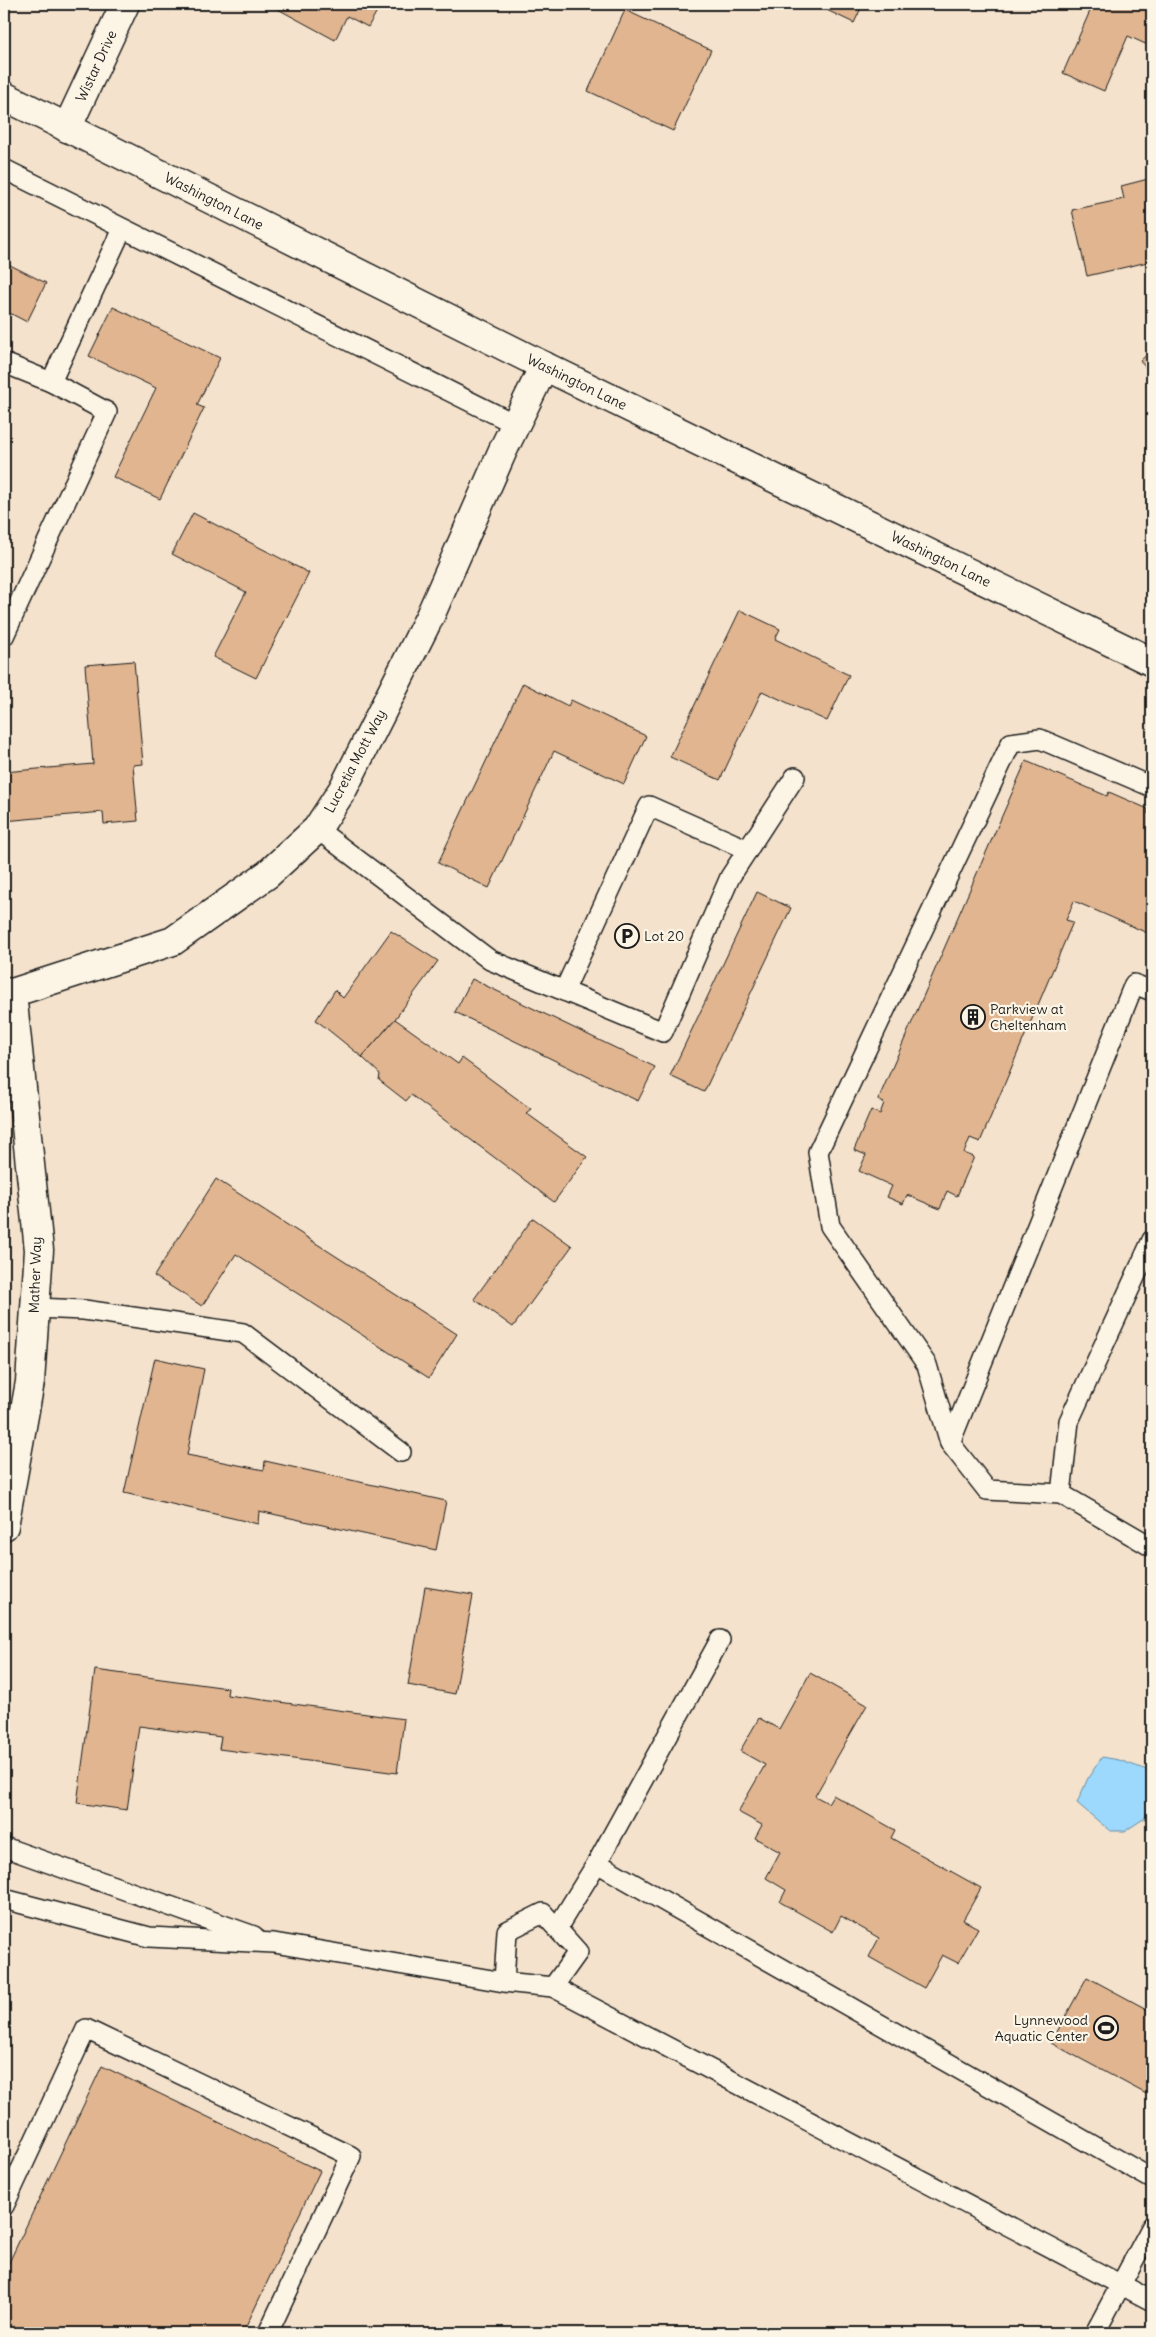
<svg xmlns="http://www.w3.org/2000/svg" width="1156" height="2337" font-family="Delius,sans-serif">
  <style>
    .water { fill: #9cd9fd; stroke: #698da3 }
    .building { fill: #e0b590; stroke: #1c1c1c }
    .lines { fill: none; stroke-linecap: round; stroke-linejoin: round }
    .lane-casing { stroke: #1c1c1c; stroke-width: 22 }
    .street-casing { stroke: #1c1c1c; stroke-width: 31 }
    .primary-casing { stroke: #1c1c1c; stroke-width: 31 }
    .lane { stroke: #fcf5e5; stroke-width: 19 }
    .street { stroke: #fcf5e5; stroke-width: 28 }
    .primary { stroke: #fcf5e5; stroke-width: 28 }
    .labels { text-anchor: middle; stroke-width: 4.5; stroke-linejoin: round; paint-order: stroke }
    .street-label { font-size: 14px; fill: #1c1c1c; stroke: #fcf5e5 }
    .poi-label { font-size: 14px; fill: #1c1c1c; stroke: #fcf5e5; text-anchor: start }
  </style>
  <rect width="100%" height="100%" fill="#f4e2cc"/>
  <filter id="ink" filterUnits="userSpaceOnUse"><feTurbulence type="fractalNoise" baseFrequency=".02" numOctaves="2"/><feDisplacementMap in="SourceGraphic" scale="10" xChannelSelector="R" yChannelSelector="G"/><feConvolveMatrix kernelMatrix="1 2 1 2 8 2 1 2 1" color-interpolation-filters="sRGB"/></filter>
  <g filter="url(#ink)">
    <polygon class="water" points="1102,1757 1119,1760 1147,1770 1152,1798 1145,1818 1125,1831 1110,1831 1077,1803 1088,1778"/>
    <g class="building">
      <polygon points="278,4 381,4 368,27 347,16 335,40 276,8"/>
      <polygon points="814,4 863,4 854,23"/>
      <polygon points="1093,4 1152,4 1152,47 1128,36 1104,91 1063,73"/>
      <polygon points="625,10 711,50 673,131 588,91"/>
      <polygon points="1152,178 1152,261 1087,276 1072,210 1124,199 1121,186"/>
      <polygon points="4,262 46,283 27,322 4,310"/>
      <polygon points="113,307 220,358 197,405 204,408 160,499 113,477 156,388 89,356"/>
      <polygon points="1152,350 1152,375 1140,361"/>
      <polygon points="193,513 309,573 256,678 213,657 246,592 172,554"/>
      <polygon points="740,610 780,629 775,639 849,675 827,721 762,691 720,780 670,757"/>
      <polygon points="134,661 143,764 133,765 138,821 104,824 103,812 4,821 4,772 93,764 85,665"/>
      <polygon points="523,683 568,706 571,700 646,736 624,784 554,751 489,888 438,863"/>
      <polygon points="1026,761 1107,796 1109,792 1148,809 1147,813 1152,815 1152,935 1074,901 1066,920 1073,922 980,1142 970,1138 964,1153 974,1157 957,1196 947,1191 940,1209 907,1195 903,1204 887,1197 892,1186 859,1171 866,1155 854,1150 871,1110 880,1114 884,1103 878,1100"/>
      <polygon points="757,892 791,908 704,1092 670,1076"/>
      <polygon points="391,931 438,961 395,1019 362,1057 316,1020 335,990 343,998"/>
      <polygon points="472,979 655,1067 638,1101 455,1012"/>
      <polygon points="395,1019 458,1064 462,1058 531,1109 526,1113 587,1157 554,1202 411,1095 406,1101 379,1080 380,1074 362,1057"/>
      <polygon points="216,1179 457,1334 429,1378 236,1254 202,1306 154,1276"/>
      <polygon points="533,1218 572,1246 513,1327 474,1299"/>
      <polygon points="155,1358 204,1369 187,1455 264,1470 265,1461 446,1501 436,1550 259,1511 258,1524 124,1493"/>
      <polygon points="425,1587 473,1595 455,1694 408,1685"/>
      <polygon points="95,1670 228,1688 227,1695 404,1719 397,1773 219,1749 221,1737 139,1726 127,1810 77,1803"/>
      <polygon points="810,1673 867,1705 815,1796 828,1803 833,1795 895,1830 891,1838 981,1888 963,1920 978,1928 958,1963 942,1955 924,1988 869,1957 879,1938 841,1916 833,1932 780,1902 786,1890 766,1878 780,1852 755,1838 762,1825 738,1812 765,1765 740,1751 759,1718 779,1729"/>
      <polygon points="1087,1977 1152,2012 1152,2097 1051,2043"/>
      <polygon points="102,2066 320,2171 243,2333 21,2333 4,2325 4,2273"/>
    </g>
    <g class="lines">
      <defs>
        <g id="lane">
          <polyline points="4,169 515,424"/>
          <polyline points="4,363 51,382 107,412 4,636"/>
          <polyline points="51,382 122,229"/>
          <polyline points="317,829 490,960 663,1032 730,877 795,777"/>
          <polyline points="564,991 649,806 748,850"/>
          <polyline points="1152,1240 1069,1421 1061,1494 1152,1547"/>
          <polyline points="35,1308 84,1310 243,1333 401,1452"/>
          <polyline points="950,1443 927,1365 830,1226 818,1152 1011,743 1040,739 1152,787"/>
          <polyline points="1061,1494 987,1490 950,1443 1134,984 1152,991"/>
          <polyline points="720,1640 597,1863 1152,2179"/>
          <polyline points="4,1847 254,1936"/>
          <polyline points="4,1899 149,1937 274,1943 504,1982 553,1987 578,1952 543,1913 507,1931 504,1982"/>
          <polyline points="557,1928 597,1863"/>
          <polyline points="553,1987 1152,2301"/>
          <polyline points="4,2206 86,2029 351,2156 268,2333"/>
          <polyline points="1095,2333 1152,2226"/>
        </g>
        <g id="street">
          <polyline points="67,128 125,4"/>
          <polyline points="4,992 12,993 173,941 268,874 317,829 343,789 430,616 503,450 544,366"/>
          <polyline points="4,1526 30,1382 39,1250 12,993"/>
        </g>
        <polyline id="primary" points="4,96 544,366 1152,662"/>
      </defs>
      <use href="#lane" class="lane-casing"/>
      <use href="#street" class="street-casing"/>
      <use href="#primary" class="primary-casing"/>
      <use href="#lane" class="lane"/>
      <use href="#street" class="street"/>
      <use href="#primary" class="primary"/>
    </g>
  </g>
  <defs>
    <symbol id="parking-ring" viewBox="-11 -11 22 22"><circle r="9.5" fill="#fcf5e5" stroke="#1c1c1c" stroke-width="1.5"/><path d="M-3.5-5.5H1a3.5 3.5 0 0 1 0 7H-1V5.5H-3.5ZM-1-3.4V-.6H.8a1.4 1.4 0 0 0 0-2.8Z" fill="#1c1c1c"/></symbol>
    <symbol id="building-ring" viewBox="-11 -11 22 22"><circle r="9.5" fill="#fcf5e5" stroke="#1c1c1c" stroke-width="1.5"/><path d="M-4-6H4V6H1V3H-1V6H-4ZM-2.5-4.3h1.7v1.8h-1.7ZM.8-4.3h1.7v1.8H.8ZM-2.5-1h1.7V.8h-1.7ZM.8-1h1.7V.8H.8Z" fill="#1c1c1c"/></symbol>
    <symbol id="stadium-ring" viewBox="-11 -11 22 22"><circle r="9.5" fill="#fcf5e5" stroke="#1c1c1c" stroke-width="1.5"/><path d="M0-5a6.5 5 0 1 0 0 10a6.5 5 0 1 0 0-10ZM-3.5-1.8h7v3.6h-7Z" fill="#1c1c1c"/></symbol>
  </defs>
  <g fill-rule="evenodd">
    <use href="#parking-ring" x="613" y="922" width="28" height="28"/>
    <use href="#building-ring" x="959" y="1003" width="28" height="28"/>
    <use href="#stadium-ring" x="1092" y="2014" width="28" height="28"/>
  </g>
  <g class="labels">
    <g class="street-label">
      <text transform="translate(96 66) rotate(-65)" y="5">Wistar Drive</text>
      <text transform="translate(214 201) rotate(27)" y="5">Washington Lane</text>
      <text transform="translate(577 382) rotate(26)" y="5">Washington Lane</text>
      <text transform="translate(941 559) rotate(26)" y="5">Washington Lane</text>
      <text transform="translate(355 761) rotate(-62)" y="5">Lucretia Mott Way</text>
      <text transform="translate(35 1275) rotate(-88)" y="5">Mather Way</text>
    </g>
    <g class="poi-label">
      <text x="644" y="941">Lot 20</text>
      <text x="990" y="1014">Parkview at<tspan x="990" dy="16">Cheltenham</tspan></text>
      <text x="1088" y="2025" text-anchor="end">Lynnewood<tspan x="1088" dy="16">Aquatic Center</tspan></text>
    </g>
  </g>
  <rect width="1156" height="2337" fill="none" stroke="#fcf5e5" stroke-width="20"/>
  <rect x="10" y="10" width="1136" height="2317" fill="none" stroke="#1c1c1c" stroke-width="2" filter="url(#ink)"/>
</svg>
